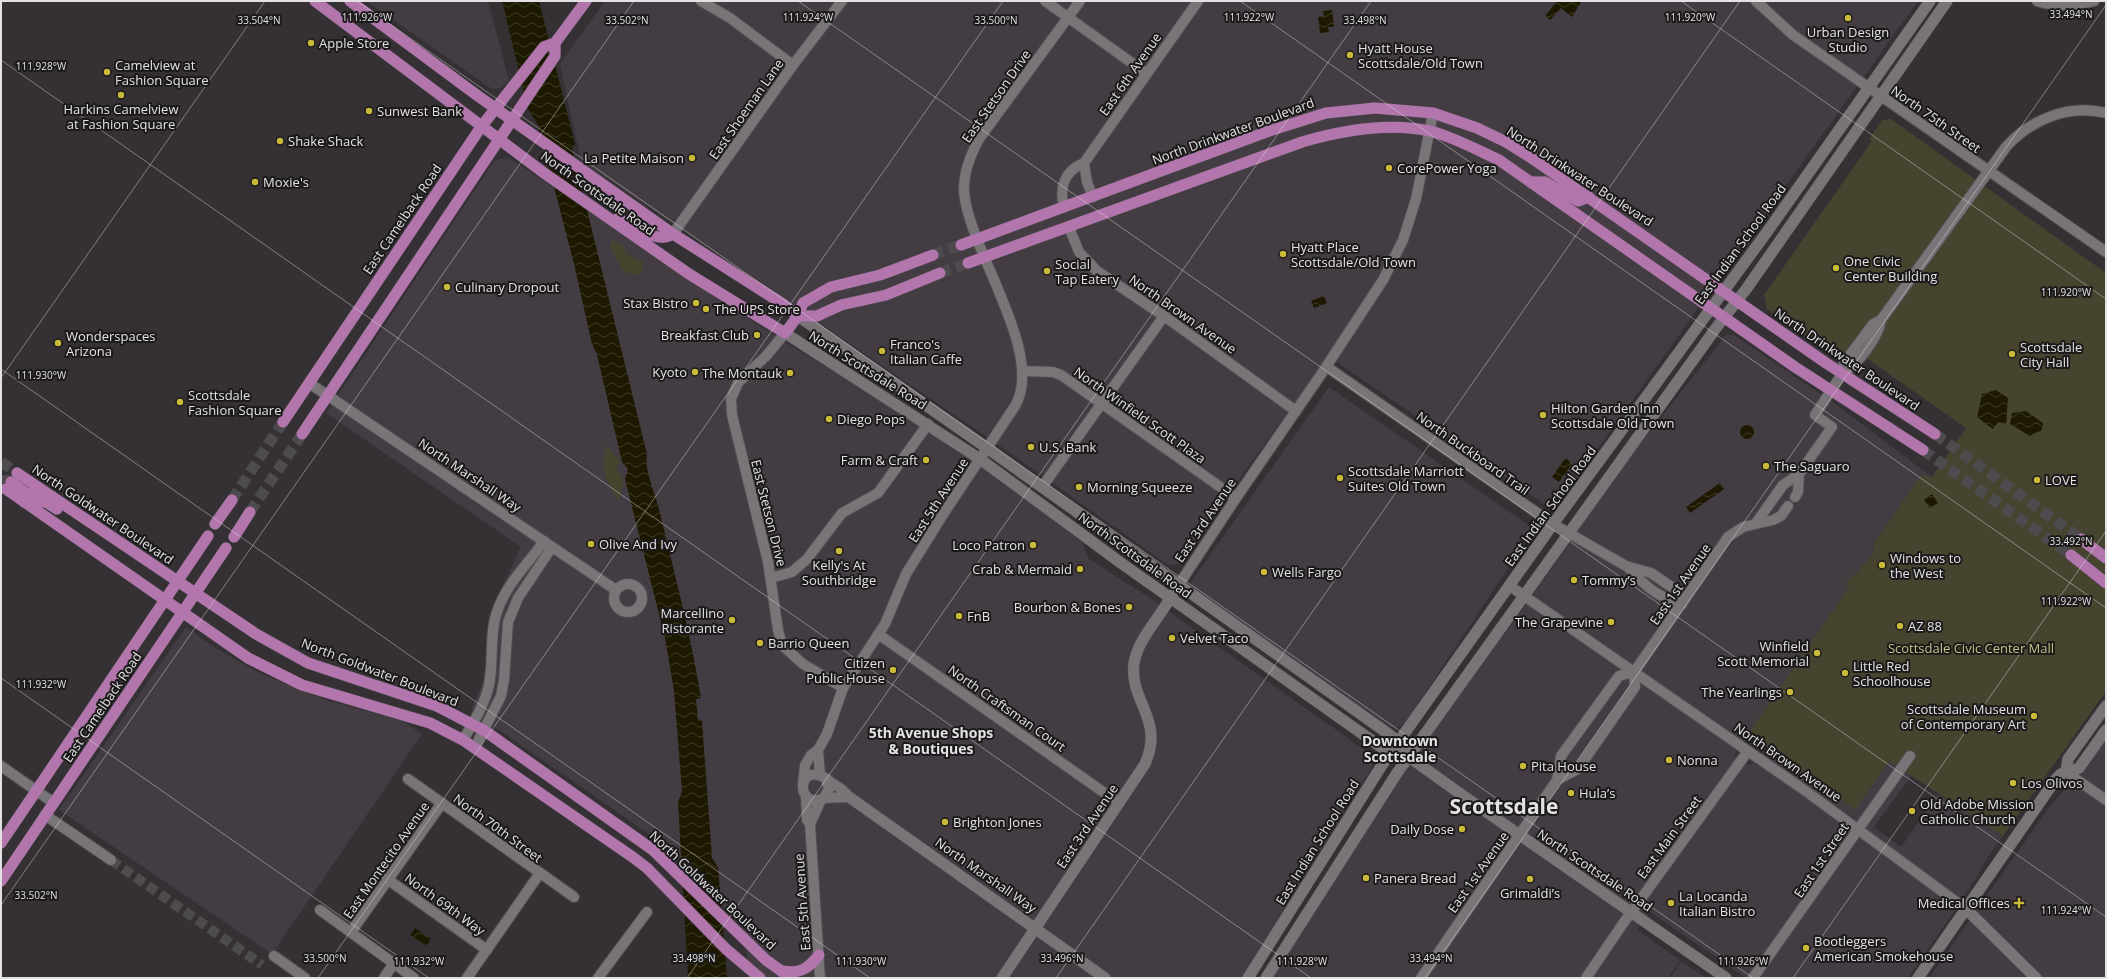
<svg xmlns="http://www.w3.org/2000/svg" width="2107" height="979" font-family="'Open Sans',sans-serif">
  <style>
    .built { fill: #443c43 }
    .green { fill: #46442f }
    .water { fill: url(#water-waves) }
    .lines { fill: none; stroke-linecap: round; stroke-linejoin: round }
    .minor-tunnel { stroke: #4e4b4e; stroke-width: 10; stroke-dasharray: 10 5; stroke-linecap: butt }
    .primary-tunnel { stroke: #4e4b4e; stroke-width: 11; stroke-dasharray: 11 5.5; stroke-linecap: butt }
    .minor-casing { stroke: #504c4f; stroke-width: 12 }
    .tertiary-casing { stroke: #504c4f; stroke-width: 12 }
    .secondary-casing { stroke: #504c4f; stroke-width: 12 }
    .primary-casing { stroke: #504c4f; stroke-width: 12 }
    .minor { stroke: #787478; stroke-width: 10 }
    .tertiary { stroke: #787478; stroke-width: 11 }
    .secondary { stroke: #787478; stroke-width: 11 }
    .primary { stroke: #b276ad; stroke-width: 11 }
    .ticks { fill: none; stroke: #e3e1e3; stroke-width: 1; stroke-opacity: 0.45 }
    .poi-dot { fill: #c9ba3a; stroke: #1b191a; stroke-width: 1.5 }
    .labels { text-anchor: middle; stroke-width: 4; stroke-linejoin: round; paint-order: stroke }
    .poi-label { font-size: 13px; fill: #e3e1e3; stroke: #1b191a; text-anchor: start }
    .street-label { font-size: 13px; fill: #e3e1e3; stroke: #1b191a }
    .park-label { font-size: 13px; fill: #c8c186; stroke: #1b191a }
    .neighbourhood-label { font-size: 14px; font-weight: bold; fill: #e3e1e3; stroke: #1b191a }
    .town-label { font-size: 21px; font-weight: bold; fill: #e3e1e3; stroke: #1b191a }
    .ticks-label { font-size: 10px; text-anchor: middle; fill: #e3e1e3; stroke: #1b191a; stroke-width: 4; stroke-linejoin: round; paint-order: stroke }
  </style>
  <defs>
    <pattern id="water-waves" width="16" height="10" patternUnits="userSpaceOnUse"><rect width="16" height="10" fill="#1d1900"/><path d="M0 5q4-4 8 0t8 0" fill="none" stroke="#3e3a25"/></pattern>
  </defs>
  <rect width="100%" height="100%" fill="#343034"/>
  <g class="built">
    <polygon points="366,1 488,1 509,81 501,88 492,89"/>
    <polygon points="605,1 1918,1 1559,503 1547,506 1328,356 1178,564 1168,565 1006,450 581,161 560,64"/>
    <polygon points="508,157 772,334 915,421 993,475 1082,542 1089,559 1150,598 1370,754 1372,767 1241,978 748,978 745,931 666,846 492,725 472,708 482,685 497,597 521,547 326,413 494,161"/>
    <polygon points="1726,335 1734,335 1834,403 1932,477 1922,475 1875,542 1872,556 1863,565 1857,574 1851,576 1850,586 1734,755 1749,765 1762,755 1802,698 1911,776 1874,827 1901,847 1938,794 1961,808 2047,770 2046,775 1994,848 1964,897 1908,978 1746,978 1650,912 1637,930 1680,960 1668,978 1271,978 1400,777 1558,560 1626,462"/>
    <polygon points="1329,387 1534,529 1405,723 1397,728 1389,727 1195,591 1191,585 1193,579"/>
    <polygon points="186,627 214,647 261,674 326,700 403,721 422,734 272,954 59,810"/>
    <polygon points="2106,736 2106,978 1929,978 2050,806 2081,771"/>
    <polygon points="1681,961 1706,978 1670,978"/>
  </g>
  <g class="green">
    <polygon points="1891,119 2106,273 2106,691 2003,836 1889,761 1855,810 1748,734 1850,586 1845,585 1851,576 1857,574 1863,565 1872,556 1875,542 1919,478 1922,475 1932,477 1966,428 1852,348 1847,354 1834,356 1767,309 1764,295 1872,141 1869,139 1882,120"/>
    <path d="M612,238L615,241V243L621,244L628,254L644,263L640,275C615,273 622,263 610,248Z"/>
    <path d="M606,445L620,461L616,469L624,480L619,500C604,481 601,469 606,445Z"/>
  </g>
  <g class="water">
    <path d="M502,1H539L575,144L572,149L647,454C644,470 655,493 659,509C674,572 691,635 701,698L696,699L698,720L702,721L712,858L718,867L727,978H688L678,802L682,792L674,691L665,638L625,479L628,469L622,462L597,355L592,344L574,264L538,125L528,109Z"/>
    <polygon points="1557,1 1580,1 1581,2 1572,17 1561,8 1550,20 1545,16"/>
    <polygon points="1332,10 1334,27 1328,27 1329,32 1320,33 1318,17 1324,16 1323,11"/>
    <polygon points="1324,296 1327,303 1314,308 1311,301"/>
    <polygon points="1996,390 2008,398 2006,424 1998,422 1993,429 1977,417 1982,394"/>
    <polygon points="2026,411 2043,423 2042,430 2030,436 2010,424 2012,413"/>
    <circle cx="1747" cy="432" r="7"/>
    <polygon points="1568,459 1571,465 1559,482 1552,477 1564,460"/>
    <polygon points="1720,483 1724,489 1690,513 1686,507"/>
    <polygon points="1932,494 1938,503 1930,508 1924,500"/>
    <polygon points="415,928 430,938 429,943 425,945 410,935"/>
  </g>
  <g class="lines">
    <polyline class="minor-tunnel" points="111,860 262,965"/>
    <g class="primary-tunnel">
      <polyline points="933,255 961,245"/>
      <polyline points="940,273 968,263"/>
      <polyline points="1935,434 2081,539"/>
      <polyline points="1923,450 2071,555"/>
      <polyline points="1,462 17,473"/>
      <polyline points="1,481 7,480 11,482"/>
      <polyline points="232,500 283,422"/>
      <polyline points="250,512 302,434"/>
    </g>
    <defs>
      <g id="minor">
        <polyline points="701,1 730,18 793,65"/>
        <polyline points="1045,1 1146,73"/>
        <polyline points="1756,1 1793,35 2106,252"/>
        <path d="M2037,1C2056,7 2075,6 2094,1"/>
        <polyline points="1084,163 1087,182 1093,197"/>
        <path d="M1064,207C1059,188 1064,171 1084,163L1198,1"/>
        <polyline points="1069,227 1079,252 1097,271 1164,316 1296,411"/>
        <polyline points="673,234 793,65 842,1"/>
        <polyline points="785,333 767,355 738,383 731,399 732,415 768,562 778,630 782,645 803,664 843,688"/>
        <polyline points="1327,367 1553,524 1626,566 1651,573 1673,588 1682,604"/>
        <polyline points="1023,371 1053,372 1061,375 1236,498"/>
        <path d="M1842,374C1857,365 1879,337 1881,320"/>
        <polyline points="309,383 616,590"/>
        <polyline points="1042,487 1164,316"/>
        <polyline points="1795,497 1798,492 1799,474"/>
        <path d="M1756,523L1783,485L1799,474L1832,427L1815,415L1842,374L1844,363L1873,324L1881,320L2006,147C2031,119 2069,104 2106,113"/>
        <path d="M1628,567C1645,586 1657,597 1682,604"/>
        <polyline points="771,578 792,572 807,559 842,513 878,493 928,424"/>
        <circle cx="628" cy="598" r="14"/>
        <polyline points="1510,586 1807,792 1966,909"/>
        <polyline points="1170,598 1236,498 1324,370 1383,280 1403,240 1416,199 1433,113"/>
        <polyline points="878,634 1119,803"/>
        <path d="M463,740C473,723 485,704 489,685C494,661 489,635 497,612C506,584 528,564 544,541"/>
        <polyline points="475,747 501,696 504,680 508,622 518,598 552,547"/>
        <polyline points="818,750 820,775"/>
        <polyline points="1,766 54,803"/>
        <polyline points="2066,772 2106,800"/>
        <polyline points="408,779 574,897"/>
        <path d="M826,779L829,789L823,799L813,801C797,795 801,771 818,775C824,776 828,780 832,783C839,787 845,791 849,797"/>
        <polyline points="1557,780 1578,769 1635,687 1634,672 1728,537 1743,527 1773,520 1781,516 1788,506"/>
        <path d="M803,783L805,765L811,755L818,750L827,734L843,688L885,624L906,574L944,513L1015,406C1046,353 969,251 964,192C963,174 971,154 979,139L1080,1"/>
        <polyline points="806,797 807,820 810,824 820,978"/>
        <polyline points="825,798 849,797"/>
        <polyline points="45,815 111,860"/>
        <polyline points="810,824 821,800"/>
        <polyline points="387,879 487,950"/>
        <polyline points="320,910 414,978"/>
        <polyline points="351,932 442,803"/>
        <polyline points="274,956 305,978"/>
        <polyline points="384,978 394,963"/>
        <polyline points="467,978 540,873"/>
        <polyline points="598,978 647,912"/>
        <polyline points="1421,978 1557,780 1561,756 1619,676 1634,672"/>
        <polyline points="1586,978 1622,925 1748,751"/>
        <polyline points="1753,978 1910,756"/>
      </g>
      <g id="tertiary">
        <polyline points="2066,772 2068,759 2106,706"/>
        <polyline points="849,797 1105,978"/>
        <polyline points="1966,909 2036,978"/>
        <path d="M1002,978L1145,764C1165,719 1129,702 1134,663C1138,639 1159,619 1170,598"/>
        <polyline points="1918,978 2056,779 2061,774 2079,768 2106,730"/>
      </g>
      <g id="secondary">
        <polyline points="798,316 987,448 1390,735 1399,742 1409,757 1462,795 1726,978"/>
        <polyline points="785,333 980,459 1121,563 1381,747 1397,755"/>
        <polyline points="1248,978 1382,765 1553,524 1767,232 1930,1"/>
        <polyline points="1266,978 1397,773 1716,328 1747,288 1947,1"/>
      </g>
      <g id="primary">
        <polyline points="315,1 544,173 689,274 785,333 798,316 803,303 831,287 880,275 933,255"/>
        <polyline points="350,1 478,96 673,234 783,304 798,316"/>
        <polyline points="1531,182 1545,182 1578,201 1589,197"/>
        <path d="M617,219C635,224 655,245 673,234"/>
        <polyline points="961,245 1269,131 1326,113 1375,108 1433,113 1477,128 1506,142 1533,159 1826,363 1935,434"/>
        <path d="M968,263L1302,142C1343,130 1388,122 1430,131C1454,137 1477,150 1499,160L1795,367L1923,450"/>
        <polyline points="798,316 817,316 841,305 886,295 940,273"/>
        <polyline points="283,422 481,127 544,47 555,43 586,1"/>
        <polyline points="302,434 555,56 555,43"/>
        <polyline points="17,473 256,634 308,663 437,706 485,731 653,850 766,960 791,978"/>
        <polyline points="11,482 26,493 45,495"/>
        <polyline points="6,489 248,658 302,685 430,723 463,740 634,858 647,868 726,949 760,978"/>
        <polyline points="24,502 46,502 57,509"/>
        <polyline points="215,524 232,500"/>
        <polyline points="234,537 250,512"/>
        <polyline points="2081,539 2106,558"/>
        <polyline points="2071,555 2106,583"/>
        <polyline points="1,843 208,536"/>
        <polyline points="1,881 226,548"/>
        <path d="M782,971C800,974 808,969 819,955"/>
      </g>
    </defs>
    <use href="#minor" class="minor-casing"/>
    <use href="#tertiary" class="tertiary-casing"/>
    <use href="#secondary" class="secondary-casing"/>
    <use href="#primary" class="primary-casing"/>
    <use href="#minor" class="minor"/>
    <use href="#tertiary" class="tertiary"/>
    <use href="#secondary" class="secondary"/>
    <use href="#primary" class="primary"/>
  </g>
  <path class="ticks" d="M357,1L1753,978M798,1L2106,917M1240,1L2106,608M1681,1L2106,299M1,60L1311,978M1,369L870,978M1,378L265,1M1,678L429,978M1,905L634,1M318,978L1003,1M687,978L1371,1M1056,978L1740,1M1425,978L2106,5M1793,978L2106,531"/>
  <g class="poi-dot">
    <circle cx="1848" cy="18" r="4"/>
    <circle cx="311" cy="43" r="4"/>
    <circle cx="1350" cy="55" r="4"/>
    <circle cx="107" cy="72" r="4"/>
    <circle cx="121" cy="95" r="4"/>
    <circle cx="369" cy="111" r="4"/>
    <circle cx="280" cy="141" r="4"/>
    <circle cx="692" cy="158" r="4"/>
    <circle cx="1389" cy="168" r="4"/>
    <circle cx="255" cy="182" r="4"/>
    <circle cx="1283" cy="254" r="4"/>
    <circle cx="1836" cy="268" r="4"/>
    <circle cx="1047" cy="271" r="4"/>
    <circle cx="447" cy="287" r="4"/>
    <circle cx="696" cy="303" r="4"/>
    <circle cx="706" cy="309" r="4"/>
    <circle cx="757" cy="335" r="4"/>
    <circle cx="58" cy="343" r="4"/>
    <circle cx="882" cy="351" r="4"/>
    <circle cx="2012" cy="354" r="4"/>
    <circle cx="695" cy="372" r="4"/>
    <circle cx="790" cy="373" r="4"/>
    <circle cx="180" cy="402" r="4"/>
    <circle cx="1543" cy="415" r="4"/>
    <circle cx="829" cy="419" r="4"/>
    <circle cx="1031" cy="447" r="4"/>
    <circle cx="926" cy="460" r="4"/>
    <circle cx="1766" cy="466" r="4"/>
    <circle cx="1340" cy="478" r="4"/>
    <circle cx="2037" cy="480" r="4"/>
    <circle cx="1079" cy="487" r="4"/>
    <circle cx="591" cy="544" r="4"/>
    <circle cx="1033" cy="545" r="4"/>
    <circle cx="839" cy="551" r="4"/>
    <circle cx="1882" cy="565" r="4"/>
    <circle cx="1080" cy="569" r="4"/>
    <circle cx="1264" cy="572" r="4"/>
    <circle cx="1574" cy="580" r="4"/>
    <circle cx="1129" cy="607" r="4"/>
    <circle cx="959" cy="616" r="4"/>
    <circle cx="732" cy="620" r="4"/>
    <circle cx="1611" cy="622" r="4"/>
    <circle cx="1900" cy="626" r="4"/>
    <circle cx="1172" cy="638" r="4"/>
    <circle cx="760" cy="643" r="4"/>
    <circle cx="1817" cy="653" r="4"/>
    <circle cx="893" cy="670" r="4"/>
    <circle cx="1845" cy="673" r="4"/>
    <circle cx="1790" cy="692" r="4"/>
    <circle cx="2034" cy="716" r="4"/>
    <circle cx="1669" cy="760" r="4"/>
    <circle cx="1523" cy="766" r="4"/>
    <circle cx="2013" cy="783" r="4"/>
    <circle cx="1571" cy="793" r="4"/>
    <circle cx="1912" cy="811" r="4"/>
    <circle cx="945" cy="822" r="4"/>
    <circle cx="1462" cy="829" r="4"/>
    <circle cx="1366" cy="878" r="4"/>
    <circle cx="1530" cy="879" r="4"/>
    <circle cx="1671" cy="903" r="4"/>
    <path d="M2017 897h4v4h4v4h-4v4h-4v-4h-4v-4h4z"/>
    <circle cx="1806" cy="948" r="4"/>
  </g>
  <g class="labels">
    <g class="poi-label">
      <text x="1848" y="37" text-anchor="middle">Urban Design<tspan x="1848" dy="15">Studio</tspan></text>
      <text x="319" y="48">Apple Store</text>
      <text x="1358" y="53">Hyatt House<tspan x="1358" dy="15">Scottsdale/Old Town</tspan></text>
      <text x="115" y="70">Camelview at<tspan x="115" dy="15">Fashion Square</tspan></text>
      <text x="121" y="114" text-anchor="middle">Harkins Camelview<tspan x="121" dy="15">at Fashion Square</tspan></text>
      <text x="377" y="116">Sunwest Bank</text>
      <text x="288" y="146">Shake Shack</text>
      <text x="684" y="163" text-anchor="end">La Petite Maison</text>
      <text x="1397" y="173">CorePower Yoga</text>
      <text x="263" y="187">Moxie's</text>
      <text x="1291" y="252">Hyatt Place<tspan x="1291" dy="15">Scottsdale/Old Town</tspan></text>
      <text x="1844" y="266">One Civic<tspan x="1844" dy="15">Center Building</tspan></text>
      <text x="1055" y="269">Social<tspan x="1055" dy="15">Tap Eatery</tspan></text>
      <text x="455" y="292">Culinary Dropout</text>
      <text x="688" y="308" text-anchor="end">Stax Bistro</text>
      <text x="714" y="314">The UPS Store</text>
      <text x="749" y="340" text-anchor="end">Breakfast Club</text>
      <text x="66" y="341">Wonderspaces<tspan x="66" dy="15">Arizona</tspan></text>
      <text x="890" y="349">Franco's<tspan x="890" dy="15">Italian Caffe</tspan></text>
      <text x="2020" y="352">Scottsdale<tspan x="2020" dy="15">City Hall</tspan></text>
      <text x="687" y="377" text-anchor="end">Kyoto</text>
      <text x="782" y="378" text-anchor="end">The Montauk</text>
      <text x="188" y="400">Scottsdale<tspan x="188" dy="15">Fashion Square</tspan></text>
      <text x="1551" y="413">Hilton Garden Inn<tspan x="1551" dy="15">Scottsdale Old Town</tspan></text>
      <text x="837" y="424">Diego Pops</text>
      <text x="1039" y="452">U.S. Bank</text>
      <text x="918" y="465" text-anchor="end">Farm &amp; Craft</text>
      <text x="1774" y="471">The Saguaro</text>
      <text x="1348" y="476">Scottsdale Marriott<tspan x="1348" dy="15">Suites Old Town</tspan></text>
      <text x="2045" y="485">LOVE</text>
      <text x="1087" y="492">Morning Squeeze</text>
      <text x="599" y="549">Olive And Ivy</text>
      <text x="1025" y="550" text-anchor="end">Loco Patron</text>
      <text x="1890" y="563">Windows to<tspan x="1890" dy="15">the West</tspan></text>
      <text x="839" y="570" text-anchor="middle">Kelly's At<tspan x="839" dy="15">Southbridge</tspan></text>
      <text x="1072" y="574" text-anchor="end">Crab &amp; Mermaid</text>
      <text x="1272" y="577">Wells Fargo</text>
      <text x="1582" y="585">Tommy’s</text>
      <text x="1121" y="612" text-anchor="end">Bourbon &amp; Bones</text>
      <text x="724" y="618" text-anchor="end">Marcellino<tspan x="724" dy="15">Ristorante</tspan></text>
      <text x="967" y="621">FnB</text>
      <text x="1603" y="627" text-anchor="end">The Grapevine</text>
      <text x="1908" y="631">AZ 88</text>
      <text x="1180" y="643">Velvet Taco</text>
      <text x="768" y="648">Barrio Queen</text>
      <text x="1809" y="651" text-anchor="end">Winfield<tspan x="1809" dy="15">Scott Memorial</tspan></text>
      <text x="885" y="668" text-anchor="end">Citizen<tspan x="885" dy="15">Public House</tspan></text>
      <text x="1853" y="671">Little Red<tspan x="1853" dy="15">Schoolhouse</tspan></text>
      <text x="1782" y="697" text-anchor="end">The Yearlings</text>
      <text x="2026" y="714" text-anchor="end">Scottsdale Museum<tspan x="2026" dy="15">of Contemporary Art</tspan></text>
      <text x="1677" y="765">Nonna</text>
      <text x="1531" y="771">Pita House</text>
      <text x="2021" y="788">Los Olivos</text>
      <text x="1579" y="798">Hula’s</text>
      <text x="1920" y="809">Old Adobe Mission<tspan x="1920" dy="15">Catholic Church</tspan></text>
      <text x="953" y="827">Brighton Jones</text>
      <text x="1454" y="834" text-anchor="end">Daily Dose</text>
      <text x="1374" y="883">Panera Bread</text>
      <text x="1530" y="898" text-anchor="middle">Grimaldi’s</text>
      <text x="1679" y="901">La Locanda<tspan x="1679" dy="15">Italian Bistro</tspan></text>
      <text x="2010" y="908" text-anchor="end">Medical Offices</text>
      <text x="1814" y="946">Bootleggers<tspan x="1814" dy="15">American Smokehouse</tspan></text>
    </g>
    <g class="street-label">
      <text transform="translate(1130 74) rotate(-55)" y="5">East 6th Avenue</text>
      <text transform="translate(996 96) rotate(-55)" y="5">East Stetson Drive</text>
      <text transform="translate(746 109) rotate(-55)" y="5">East Shoeman Lane</text>
      <text transform="translate(1936 119) rotate(35)" y="5">North 75th Street</text>
      <text transform="translate(1233 131) rotate(-20)" y="5">North Drinkwater Boulevard</text>
      <text transform="translate(1580 176) rotate(33)" y="5">North Drinkwater Boulevard</text>
      <text transform="translate(598 193) rotate(35)" y="5">North Scottsdale Road</text>
      <text transform="translate(402 219) rotate(-56)" y="5">East Camelback Road</text>
      <text transform="translate(1740 244) rotate(-54)" y="5">East Indian School Road</text>
      <text transform="translate(1183 314) rotate(35)" y="5">North Brown Avenue</text>
      <text transform="translate(1847 359) rotate(34)" y="5">North Drinkwater Boulevard</text>
      <text transform="translate(868 370) rotate(32)" y="5">North Scottsdale Road</text>
      <text transform="translate(1140 415) rotate(35)" y="5">North Winfield Scott Plaza</text>
      <text transform="translate(1473 453) rotate(35)" y="5">North Buckboard Trail</text>
      <text transform="translate(470 475) rotate(34)" y="5">North Marshall Way</text>
      <text transform="translate(938 500) rotate(-57)" y="5">East 5th Avenue</text>
      <text transform="translate(1550 506) rotate(-54)" y="5">East Indian School Road</text>
      <text transform="translate(769 513) rotate(76)" y="5">East Stetson Drive</text>
      <text transform="translate(103 514) rotate(34)" y="5">North Goldwater Boulevard</text>
      <text transform="translate(1205 520) rotate(-56)" y="5">East 3rd Avenue</text>
      <text transform="translate(1135 555) rotate(36)" y="5">North Scottsdale Road</text>
      <text transform="translate(1680 584) rotate(-55)" y="5">East 1st Avenue</text>
      <text transform="translate(380 672) rotate(21)" y="5">North Goldwater Boulevard</text>
      <text transform="translate(102 707) rotate(-56)" y="5">East Camelback Road</text>
      <text transform="translate(1007 708) rotate(35)" y="5">North Craftsman Court</text>
      <text transform="translate(1788 762) rotate(35)" y="5">North Brown Avenue</text>
      <text transform="translate(1087 826) rotate(-56)" y="5">East 3rd Avenue</text>
      <text transform="translate(498 828) rotate(36)" y="5">North 70th Street</text>
      <text transform="translate(1669 837) rotate(-54)" y="5">East Main Street</text>
      <text transform="translate(1317 842) rotate(-58)" y="5">East Indian School Road</text>
      <text transform="translate(386 860) rotate(-55)" y="5">East Montecito Avenue</text>
      <text transform="translate(1821 860) rotate(-56)" y="5">East 1st Street</text>
      <text transform="translate(1595 870) rotate(34)" y="5">North Scottsdale Road</text>
      <text transform="translate(1478 872) rotate(-55)" y="5">East 1st Avenue</text>
      <text transform="translate(986 875) rotate(35)" y="5">North Marshall Way</text>
      <text transform="translate(713 890) rotate(43)" y="5">North Goldwater Boulevard</text>
      <text transform="translate(802 902) rotate(-94)" y="5">East 5th Avenue</text>
      <text transform="translate(445 904) rotate(36)" y="5">North 69th Way</text>
    </g>
    <g class="park-label">
      <text x="1971" y="653">Scottsdale Civic Center Mall</text>
    </g>
    <g class="neighbourhood-label">
      <text x="931" y="738">5th Avenue Shops<tspan x="931" dy="16">&amp; Boutiques</tspan></text>
      <text x="1400" y="746">Downtown<tspan x="1400" dy="16">Scottsdale</tspan></text>
    </g>
    <g class="town-label">
      <text x="1504" y="814">Scottsdale</text>
    </g>
  </g>
  <g class="ticks-label">
    <text x="2071" y="18">33.494°N</text>
    <text x="367" y="21">111.926°W</text>
    <text x="808" y="21">111.924°W</text>
    <text x="1249" y="21">111.922°W</text>
    <text x="1690" y="21">111.920°W</text>
    <text x="259" y="24">33.504°N</text>
    <text x="627" y="24">33.502°N</text>
    <text x="996" y="24">33.500°N</text>
    <text x="1365" y="24">33.498°N</text>
    <text x="41" y="70">111.928°W</text>
    <text x="2066" y="296">111.920°W</text>
    <text x="41" y="379">111.930°W</text>
    <text x="2071" y="545">33.492°N</text>
    <text x="2066" y="605">111.922°W</text>
    <text x="41" y="688">111.932°W</text>
    <text x="36" y="899">33.502°N</text>
    <text x="2066" y="914">111.924°W</text>
    <text x="325" y="962">33.500°N</text>
    <text x="694" y="962">33.498°N</text>
    <text x="1062" y="962">33.496°N</text>
    <text x="1431" y="962">33.494°N</text>
    <text x="419" y="965">111.932°W</text>
    <text x="861" y="965">111.930°W</text>
    <text x="1302" y="965">111.928°W</text>
    <text x="1743" y="965">111.926°W</text>
  </g>
  <rect width="2107" height="979" fill="none" stroke="#e3e1e3" stroke-width="4"/>
</svg>
